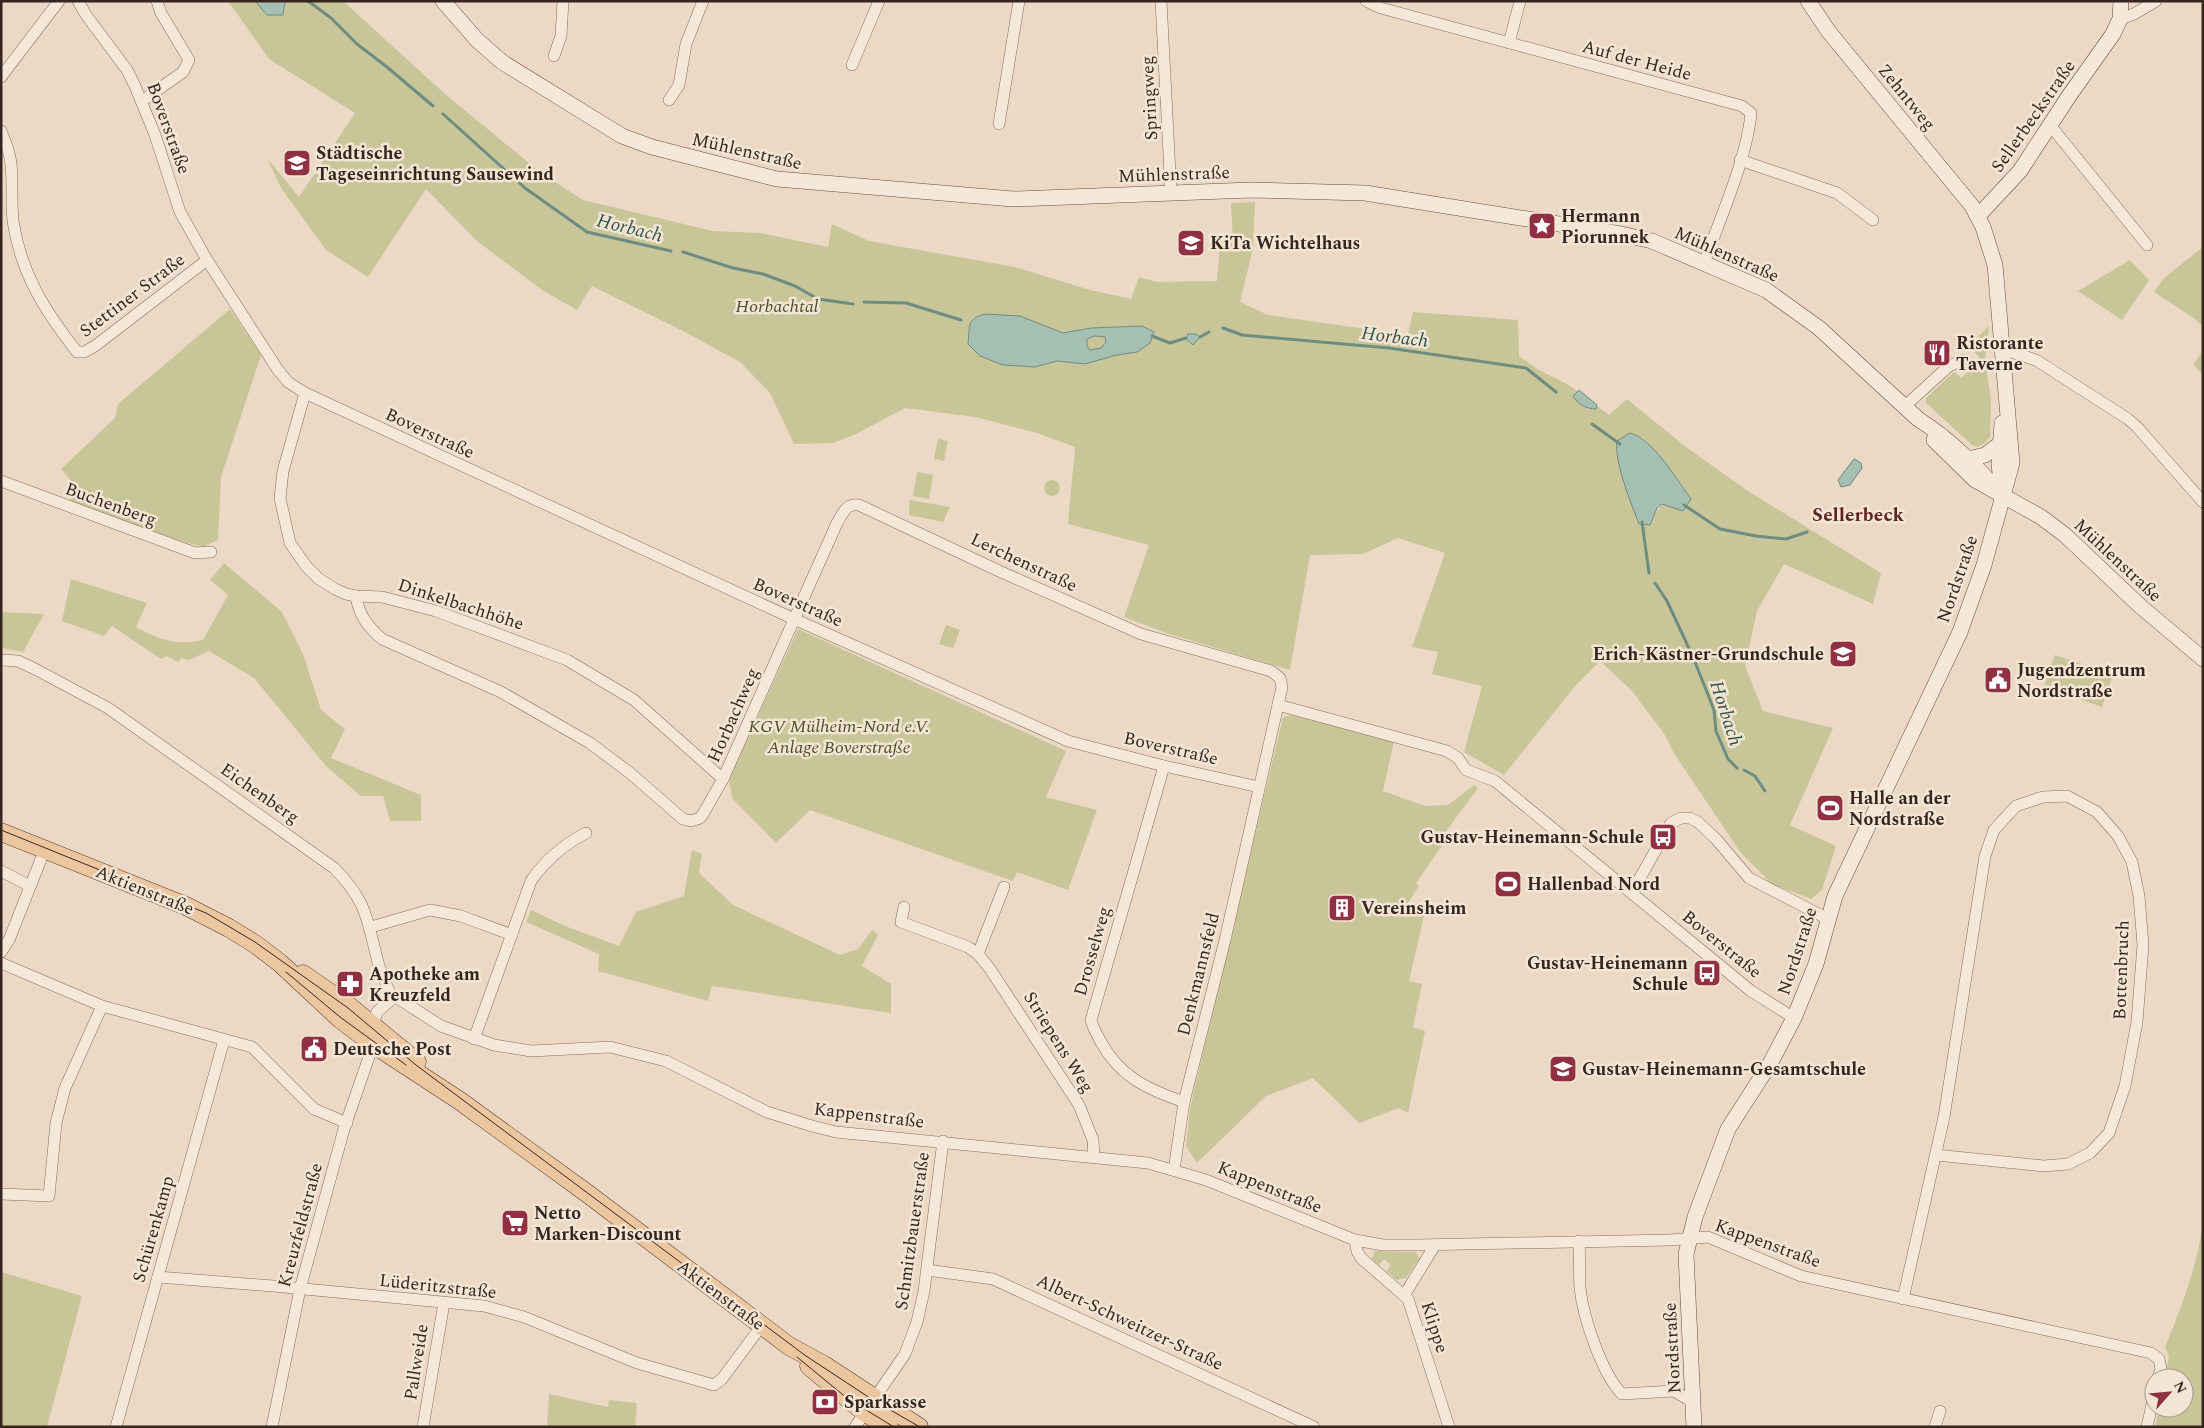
<svg xmlns="http://www.w3.org/2000/svg" width="2204" height="1428" font-family="Spectral,serif">
  <style>
    .green { fill: #c8c699; fill-rule: evenodd }
    .water { fill: #a6bfb3; stroke: #6e8c7f; fill-rule: evenodd }
    .lines { fill: none; stroke-linecap: round; stroke-linejoin: round }
    .stream { stroke: #6e8c7f; stroke-width: 3 }
    .street-casing { stroke: #856b5c; stroke-width: 12 }
    .secondary-casing { stroke: #674c3f; stroke-width: 16 }
    .primary-casing { stroke: #533a30; stroke-width: 19 }
    .street { stroke: #f6e8d8; stroke-width: 11 }
    .secondary { stroke: #f6e8d8; stroke-width: 15 }
    .primary { stroke: #ecc69f; stroke-width: 18 }
    .tram { stroke: #36261f; stroke-width: 1 }
    .labels { text-anchor: middle; stroke-width: 5; stroke-linejoin: round; paint-order: stroke }
    .street-label { font-size: 18px; fill: #36261f; stroke: #f3e5d4 }
    .poi-label { font-size: 18px; font-weight: bold; fill: #36261f; stroke: #f3e5d4; text-anchor: start }
    .park-label { font-size: 18px; font-style: italic; fill: #4e5127; stroke: #f3e5d4 }
    .water-label { font-size: 19px; font-style: italic; fill: #2f554c; stroke: #f3e5d4 }
    .neighbourhood-label { font-size: 19px; font-weight: bold; fill: #602421; stroke: #f3e5d4 }
  </style>
  <rect width="100%" height="100%" fill="#ebd9c5"/>
  <g class="green">
    <path d="M228,1H255L267,15H283L285,1H343L444,93L541,173L583,200L713,231L761,233L828,247L832,224L869,241L1015,267L1090,290L1131,299L1139,277L1157,282L1217,281L1220,243L1233,242L1231,203L1255,202L1253,248L1240,302L1268,315L1408,335L1413,312L1518,320L1519,356L1539,370L1569,385L1609,415L1627,399L1686,447L1748,491L1881,573L1873,604L1784,564L1757,611L1745,666L1763,711L1833,728L1790,825L1836,846L1822,890L1811,899L1772,884L1741,853L1675,755L1665,735L1632,691L1600,661L1576,685L1504,775L1464,752L1482,686L1432,674L1438,652L1412,647L1445,553L1398,538L1363,554L1310,555L1290,670L1169,634L1124,617L1149,545L1068,524L1075,447L1037,433L975,417L905,408L856,434L833,443L794,444L770,393L740,362L681,330L592,286L577,310L542,290L477,241L426,189L368,277L326,250L281,188L267,158L299,197L355,113L269,59ZM985,314L1020,316L1063,333L1091,328L1142,326L1154,332L1150,343L1137,352L1117,355L1085,364L1057,361L1035,367ZM1616,449L1655,451L1691,499C1665,504 1661,499 1650,525Z"/>
    <polygon points="2203,247 2203,327 2195,319 2154,292 2164,278"/>
    <polygon points="2130,260 2149,280 2122,320 2078,291"/>
    <polygon points="230,309 261,355 221,477 218,540 203,547 159,535 69,503 75,485 61,469 115,418 118,404"/>
    <polygon points="1989,326 1985,361 1991,400 1990,437 1985,443 1978,447 1972,445 1926,403 1926,398 1954,372 1961,378 1981,360 1969,345"/>
    <polygon points="1095,336 1105,337 1106,342 1101,348 1090,350 1087,346 1087,339"/>
    <polygon points="2203,351 2203,375 2193,364"/>
    <polygon points="938,439 948,441 944,461 934,459"/>
    <polygon points="917,472 933,475 929,499 913,496"/>
    <circle cx="1052" cy="488" r="8"/>
    <polygon points="910,500 950,507 943,522 909,515"/>
    <path d="M224,563L282,612L303,654L321,710L345,729L331,758L421,795V821H390L383,796H361L326,766L254,678L209,651L189,660L182,658L178,662L166,656L161,659L112,626L104,636L62,621L71,579L147,603L136,627C161,640 175,646 203,640L228,595L210,580Z"/>
    <polygon points="1,612 44,614 23,652 1,648"/>
    <polygon points="946,625 960,630 953,648 939,644"/>
    <polygon points="798,629 1066,751 1046,797 1097,810 1068,890 1017,872 1013,881 810,810 776,843 732,798 729,779"/>
    <polygon points="2055,655 2113,674 2102,707 2044,687"/>
    <polygon points="1291,715 1394,741 1383,791 1425,806 1448,805 1474,785 1478,788 1444,834 1448,837 1416,883 1419,886 1408,903 1424,916 1409,981 1422,984 1413,1027 1425,1031 1408,1113 1399,1108 1359,1123 1313,1078 1266,1096 1197,1163 1186,1146 1190,1108 1283,717"/>
    <polygon points="692,850 702,854 699,873 733,905 840,955 858,949 872,930 878,935 862,966 891,984 891,1013 712,986 708,1001 598,971 599,954 526,922 531,910 565,926 619,946 636,912 684,896"/>
    <path d="M2203,1225V1427H2155L2159,1408H2184V1378H2165L2169,1356L2165,1347C2182,1307 2196,1268 2203,1225Z"/>
    <polygon points="1375,1251 1416,1252 1419,1259 1406,1278 1397,1280 1387,1271 1391,1265 1384,1259 1379,1265 1372,1259"/>
    <polygon points="1,1272 82,1296 47,1427 1,1427"/>
    <polygon points="549,1394 608,1407 609,1400 637,1403 635,1427 547,1427"/>
  </g>
  <g class="water">
    <polygon points="255,1 285,1 283,15 267,15"/>
    <path d="M985,314L1020,316L1063,333L1091,328L1142,326L1154,332L1150,343L1137,352L1117,355L1085,364L1057,361L1035,367L1003,365L980,356L968,344C970,327 966,319 985,314ZM1095,336L1105,337L1106,342L1101,348L1090,350L1087,346V339Z"/>
    <polygon points="1188,334 1196,334 1200,337 1193,345 1186,339"/>
    <path d="M1579,390L1597,405L1596,409C1587,409 1577,404 1573,396Z"/>
    <path d="M1630,433C1653,439 1677,480 1691,499L1683,511L1662,504L1657,508L1650,525L1639,524C1631,503 1614,462 1617,441Z"/>
    <polygon points="1854,459 1861,463 1862,468 1850,485 1841,487 1838,480"/>
  </g>
  <g class="lines">
    <g class="stream">
      <polyline points="308,1 331,18 357,44 387,67 433,106"/>
      <polyline points="443,114 525,188 587,232 671,251"/>
      <polyline points="683,252 733,268 763,274 795,286 818,299 853,304"/>
      <polyline points="864,302 906,303 961,320"/>
      <polyline points="1223,328 1242,335 1389,348 1526,368 1556,392"/>
      <polyline points="1152,336 1170,343 1186,338"/>
      <polyline points="1200,337 1209,332"/>
      <polyline points="1592,424 1620,444"/>
      <polyline points="1684,505 1720,529 1756,536 1786,539 1807,532"/>
      <polyline points="1642,522 1649,573"/>
      <polyline points="1655,583 1667,601 1693,657 1714,710 1716,731 1728,759 1737,768"/>
      <polyline points="1744,770 1755,776 1765,791"/>
    </g>
    <defs>
      <g id="street">
        <polyline points="78,1 86,15 127,70 135,86 155,135 180,212 207,260 278,370 288,382 305,393 794,619 1068,741 1164,766 1259,787"/>
        <polyline points="1161,1 1171,193"/>
        <path d="M1366,1L1381,8L1742,106L1751,113C1747,158 1720,219 1704,263"/>
        <polyline points="2120,19 2134,14 2156,1"/>
        <polyline points="1509,43 1520,1"/>
        <polyline points="554,56 561,36 563,1"/>
        <polyline points="852,65 879,1"/>
        <polyline points="1,77 59,1"/>
        <polyline points="669,100 679,85 686,44 703,1"/>
        <polyline points="142,101 183,72 189,60 161,13 157,1"/>
        <polyline points="999,124 1019,1"/>
        <polyline points="2050,125 2147,245"/>
        <path d="M1,131C5,141 10,152 11,164C13,183 11,202 13,221C21,274 45,311 77,352H84L95,346L207,260"/>
        <polyline points="1740,160 1837,193 1873,220"/>
        <polyline points="2002,349 2036,360 2128,419 2137,427 2203,502"/>
        <polyline points="305,393 283,471 280,498 290,543 306,566 319,579 335,589 346,594 356,596 382,597 436,611 567,660 634,700 723,779"/>
        <polyline points="1905,406 1949,366 1963,360"/>
        <polyline points="1,481 195,553 211,552"/>
        <path d="M356,596C359,615 367,626 382,639L501,692L590,743L630,773L683,819L691,821L700,818L703,814L723,779L837,523C843,513 846,503 859,505L999,571L1141,634L1271,671L1280,678L1282,687L1225,940L1184,1102L1174,1170"/>
        <path d="M1,660L18,661L35,669L108,708L334,868C369,903 367,922 379,966C383,977 388,988 392,999"/>
        <polyline points="1278,705 1447,751 1458,758 1466,770 1495,781 1751,991 1794,1018"/>
        <path d="M1164,766L1091,1020C1093,1028 1097,1035 1101,1042C1120,1077 1147,1089 1184,1102"/>
        <polyline points="1,871 30,886"/>
        <polyline points="1632,892 1671,823 1681,818 1690,818 1698,822 1716,839 1749,878 1828,919"/>
        <polyline points="904,907 901,922 968,947 978,954 990,969 1079,1105 1093,1140 1094,1157"/>
        <polyline points="371,927 430,910 461,916 512,935"/>
        <polyline points="1,952 9,940 45,849"/>
        <polyline points="978,954 1004,887"/>
        <polyline points="1,963 102,1006 252,1047 314,1109 347,1123"/>
        <polyline points="392,999 399,999 441,1026 494,1045 531,1051 610,1047 666,1061 767,1112 812,1126 836,1132 1148,1163 1206,1180 1355,1240 1383,1245 1417,1245 1670,1240 1708,1237 1801,1276 2151,1353 2159,1359 2161,1369 2158,1378"/>
        <path d="M474,1039L531,881C546,859 563,845 586,833"/>
        <polyline points="1,1194 49,1196 56,1123 65,1088 102,1006"/>
        <polyline points="1355,1240 1357,1251 1361,1258 1408,1299 1449,1427"/>
        <path d="M1579,1241C1580,1257 1579,1272 1580,1288C1583,1317 1602,1374 1622,1394L1674,1391L1693,1402"/>
        <polyline points="927,1270 993,1279 1314,1427"/>
        <polyline points="158,1277 273,1286 484,1306 524,1317 637,1363 714,1385 722,1379 762,1325"/>
        <polyline points="1405,1294 1435,1245"/>
        <polyline points="1903,1299 1944,1117 1985,856 1994,830 2016,806 2043,797 2067,796 2097,812 2118,836 2132,862 2139,896 2143,945 2137,1022 2125,1086 2109,1133 2090,1153 2068,1164 2044,1166 1936,1155"/>
        <polyline points="116,1427 224,1040"/>
        <polyline points="272,1427 300,1289 344,1129 369,1057 373,1042 372,1028 377,1012 392,999"/>
        <polyline points="423,1427 444,1303"/>
        <polyline points="855,1427 905,1354 917,1322 924,1291 943,1141"/>
        <polyline points="1935,1427 1940,1411"/>
        <polyline points="2147,1427 2154,1396"/>
      </g>
      <g id="secondary">
        <path d="M443,1L477,40L502,62L622,136L652,147L777,179L1013,199L1251,190L1365,193L1621,234L1652,241L1766,290L1819,328L1918,419C1950,439 1977,467 2002,495"/>
        <polyline points="1978,216 2020,171 2069,96 2113,34 2120,19 2121,1"/>
        <polyline points="1934,440 1975,480 2041,517 2065,535 2140,606 2203,659"/>
        <polyline points="1968,459 1985,455 2000,444"/>
        <polyline points="2002,490 1999,464 2002,423"/>
        <polyline points="1694,1427 1686,1254 1695,1217 1728,1129 1771,1062 1794,1018 1816,964 1835,896 1960,632 1984,565 2012,463 1995,265 1983,227 1972,206 1829,32 1808,1"/>
      </g>
      <g id="primary">
        <polyline points="1,832 186,906 229,928 255,944 280,963 340,1019 373,1044 460,1101 588,1194 789,1346 824,1365 919,1427"/>
        <polyline points="303,974 349,1006 417,1062"/>
        <polyline points="809,1366 864,1412 889,1427"/>
      </g>
    </defs>
    <use href="#street" class="street-casing"/>
    <use href="#secondary" class="secondary-casing"/>
    <use href="#primary" class="primary-casing"/>
    <use href="#street" class="street"/>
    <use href="#secondary" class="secondary"/>
    <use href="#primary" class="primary"/>
    <g class="tram">
      <polyline points="1,830 206,913 255,942 348,1008 416,1065 806,1356 873,1400 920,1427"/>
      <polyline points="286,972 340,1017 406,1065"/>
      <polyline points="797,1357 848,1399 894,1427"/>
    </g>
  </g>
  <defs>
    <symbol id="school-square" viewBox="-11 -11 22 22"><rect x="-9" y="-9" width="18" height="18" rx="4" fill="#903042" stroke="#f3e5d4"/><path d="M0-5L7-2L0 1L-7-2ZM-4 1L0 2.5L4 1V4Q0 6-4 4Z" fill="#fff"/></symbol>
    <symbol id="sight-square" viewBox="-11 -11 22 22"><rect x="-9" y="-9" width="18" height="18" rx="4" fill="#903042" stroke="#f3e5d4"/><path d="M0-6L1.8-2.2L6-1.7L2.9 1.2L3.7 5.4L0 3.3L-3.7 5.4L-2.9 1.2L-6-1.7L-1.8-2.2Z" fill="#fff"/></symbol>
    <symbol id="restaurant-square" viewBox="-11 -11 22 22"><rect x="-9" y="-9" width="18" height="18" rx="4" fill="#903042" stroke="#f3e5d4"/><path d="M-5-6h1v4h1v-4h1v4h1v-4h1v5L-1.5 .5V6h-2V.5L-5-1ZM5-6V6H3V1.5H1.5Q1.5-4 5-6Z" fill="#fff"/></symbol>
    <symbol id="civic-square" viewBox="-11 -11 22 22"><rect x="-9" y="-9" width="18" height="18" rx="4" fill="#903042" stroke="#f3e5d4"/><path d="M-.6-6.5H3V-4.5H.6V-3L4-1V1h2V6H-6V1h2V-1L-.6-3ZM-1.2 2.5V6h2.4V2.5Z" fill="#fff"/></symbol>
    <symbol id="stadium-square" viewBox="-11 -11 22 22"><rect x="-9" y="-9" width="18" height="18" rx="4" fill="#903042" stroke="#f3e5d4"/><path d="M0-5a6.5 5 0 1 0 0 10a6.5 5 0 1 0 0-10ZM-3.5-1.8h7v3.6h-7Z" fill="#fff"/></symbol>
    <symbol id="bus-square" viewBox="-11 -11 22 22"><rect x="-9" y="-9" width="18" height="18" rx="4" fill="#903042" stroke="#f3e5d4"/><path d="M-5-6H5V4H4V6H2V4H-2V6H-4V4H-5ZM-3.5-4V0h7V-4ZM-3.5 1.2v1.5H-2V1.2ZM2 1.2v1.5H3.5V1.2Z" fill="#fff"/></symbol>
    <symbol id="building-square" viewBox="-11 -11 22 22"><rect x="-9" y="-9" width="18" height="18" rx="4" fill="#903042" stroke="#f3e5d4"/><path d="M-4-6H4V6H1V3H-1V6H-4ZM-2.5-4.3h1.7v1.8h-1.7ZM.8-4.3h1.7v1.8H.8ZM-2.5-1h1.7V.8h-1.7ZM.8-1h1.7V.8H.8Z" fill="#fff"/></symbol>
    <symbol id="pharmacy-square" viewBox="-11 -11 22 22"><rect x="-9" y="-9" width="18" height="18" rx="4" fill="#903042" stroke="#f3e5d4"/><path d="M-2-6h4v4h4v4h-4v4h-4v-4h-4v-4h4Z" fill="#fff"/></symbol>
    <symbol id="supermarket-square" viewBox="-11 -11 22 22"><rect x="-9" y="-9" width="18" height="18" rx="4" fill="#903042" stroke="#f3e5d4"/><path d="M-6-5.5h2.5l.6 2H6L4.5 2H-2.5L-4.4-4H-6ZM-1.5 3.2a1.3 1.3 0 1 0 .1 0ZM3 3.2a1.3 1.3 0 1 0 .1 0Z" fill="#fff"/></symbol>
    <symbol id="bank-square" viewBox="-11 -11 22 22"><rect x="-9" y="-9" width="18" height="18" rx="4" fill="#903042" stroke="#f3e5d4"/><path d="M-6-4H6V4H-6ZM0-2.3a2.3 2.3 0 1 0 0 4.6a2.3 2.3 0 1 0 0-4.6Z" fill="#fff"/></symbol>
  </defs>
  <g fill-rule="evenodd">
    <use href="#school-square" x="281" y="147" width="32" height="32"/>
    <use href="#sight-square" x="1526" y="210" width="32" height="32"/>
    <use href="#school-square" x="1175" y="227" width="32" height="32"/>
    <use href="#restaurant-square" x="1921" y="337" width="32" height="32"/>
    <use href="#school-square" x="1827" y="638" width="32" height="32"/>
    <use href="#civic-square" x="1982" y="664" width="32" height="32"/>
    <use href="#stadium-square" x="1814" y="792" width="32" height="32"/>
    <use href="#bus-square" x="1647" y="821" width="32" height="32"/>
    <use href="#stadium-square" x="1492" y="868" width="32" height="32"/>
    <use href="#building-square" x="1326" y="892" width="32" height="32"/>
    <use href="#bus-square" x="1691" y="957" width="32" height="32"/>
    <use href="#pharmacy-square" x="334" y="968" width="32" height="32"/>
    <use href="#civic-square" x="298" y="1033" width="32" height="32"/>
    <use href="#school-square" x="1547" y="1053" width="32" height="32"/>
    <use href="#supermarket-square" x="499" y="1207" width="32" height="32"/>
    <use href="#bank-square" x="809" y="1386" width="32" height="32"/>
  </g>
  <g class="labels">
    <g class="street-label">
      <text transform="translate(1637 60) rotate(15)" y="6">Auf der Heide</text>
      <text transform="translate(1907 97) rotate(51)" y="6">Zehntweg</text>
      <text transform="translate(1149 98) rotate(-93)" y="6">Springweg</text>
      <text transform="translate(2033 116) rotate(-55)" y="6">Sellerbeckstraße</text>
      <text transform="translate(169 128) rotate(70)" y="6">Boverstraße</text>
      <text transform="translate(747 151) rotate(13)" y="6">Mühlenstraße</text>
      <text transform="translate(1174 174) rotate(-2)" y="6">Mühlenstraße</text>
      <text transform="translate(1727 254) rotate(24)" y="6">Mühlenstraße</text>
      <text transform="translate(132 295) rotate(-37)" y="6">Stettiner Straße</text>
      <text transform="translate(430 433) rotate(25)" y="6">Boverstraße</text>
      <text transform="translate(111 504) rotate(20)" y="6">Buchenberg</text>
      <text transform="translate(2118 560) rotate(43)" y="6">Mühlenstraße</text>
      <text transform="translate(1024 562) rotate(25)" y="6">Lerchenstraße</text>
      <text transform="translate(1957 579) rotate(-71)" y="6">Nordstraße</text>
      <text transform="translate(798 602) rotate(24)" y="6">Boverstraße</text>
      <text transform="translate(461 604) rotate(18)" y="6">Dinkelbachhöhe</text>
      <text transform="translate(733 715) rotate(-66)" y="6">Horbachweg</text>
      <text transform="translate(1171 748) rotate(13)" y="6">Boverstraße</text>
      <text transform="translate(260 793) rotate(35)" y="6">Eichenberg</text>
      <text transform="translate(145 890) rotate(22)" y="6">Aktienstraße</text>
      <text transform="translate(1722 944) rotate(39)" y="6">Boverstraße</text>
      <text transform="translate(1092 951) rotate(-74)" y="6">Drosselweg</text>
      <text transform="translate(1797 951) rotate(-72)" y="6">Nordstraße</text>
      <text transform="translate(2121 970) rotate(-88)" y="6">Bottenbruch</text>
      <text transform="translate(1198 974) rotate(-76)" y="6">Denkmannsfeld</text>
      <text transform="translate(1059 1042) rotate(58)" y="6">Striepens Weg</text>
      <text transform="translate(869 1115) rotate(7)" y="6">Kappenstraße</text>
      <text transform="translate(1270 1187) rotate(22)" y="6">Kappenstraße</text>
      <text transform="translate(300 1225) rotate(-75)" y="6">Kreuzfeldstraße</text>
      <text transform="translate(153 1229) rotate(-74)" y="6">Schürenkamp</text>
      <text transform="translate(912 1231) rotate(-82)" y="6">Schmitzbauerstraße</text>
      <text transform="translate(1768 1243) rotate(20)" y="6">Kappenstraße</text>
      <text transform="translate(438 1286) rotate(6)" y="6">Lüderitzstraße</text>
      <text transform="translate(721 1295) rotate(37)" y="6">Aktienstraße</text>
      <text transform="translate(1130 1322) rotate(25)" y="6">Albert-Schweitzer-Straße</text>
      <text transform="translate(1435 1327) rotate(72)" y="6">Klippe</text>
      <text transform="translate(1672 1348) rotate(-93)" y="6">Nordstraße</text>
      <text transform="translate(416 1362) rotate(-81)" y="6">Pallweide</text>
    </g>
    <g class="poi-label">
      <text x="316" y="159">Städtische<tspan x="316" dy="21">Tageseinrichtung Sausewind</tspan></text>
      <text x="1561" y="222">Hermann<tspan x="1561" dy="21">Piorunnek</tspan></text>
      <text x="1210" y="249">KiTa Wichtelhaus</text>
      <text x="1956" y="349">Ristorante<tspan x="1956" dy="21">Taverne</tspan></text>
      <text x="1824" y="660" text-anchor="end">Erich-Kästner-Grundschule</text>
      <text x="2017" y="676">Jugendzentrum<tspan x="2017" dy="21">Nordstraße</tspan></text>
      <text x="1849" y="804">Halle an der<tspan x="1849" dy="21">Nordstraße</tspan></text>
      <text x="1644" y="843" text-anchor="end">Gustav-Heinemann-Schule</text>
      <text x="1527" y="890">Hallenbad Nord</text>
      <text x="1361" y="914">Vereinsheim</text>
      <text x="1688" y="969" text-anchor="end">Gustav-Heinemann<tspan x="1688" dy="21">Schule</tspan></text>
      <text x="369" y="980">Apotheke am<tspan x="369" dy="21">Kreuzfeld</tspan></text>
      <text x="333" y="1055">Deutsche Post</text>
      <text x="1582" y="1075">Gustav-Heinemann-Gesamtschule</text>
      <text x="534" y="1219">Netto<tspan x="534" dy="21">Marken-Discount</tspan></text>
      <text x="844" y="1408">Sparkasse</text>
    </g>
    <g class="park-label">
      <text x="777" y="312">Horbachtal</text>
      <text x="839" y="732">KGV Mülheim-Nord e.V.<tspan x="839" dy="21">Anlage Boverstraße</tspan></text>
    </g>
    <g class="water-label">
      <text transform="translate(630 227) rotate(14)" y="7">Horbach</text>
      <text transform="translate(1395 336) rotate(7)" y="7">Horbach</text>
      <text transform="translate(1727 713) rotate(72)" y="7">Horbach</text>
    </g>
    <g class="neighbourhood-label">
      <text x="1858" y="521">Sellerbeck</text>
    </g>
  </g>
  <rect width="2204" height="1428" fill="none" stroke="#36261f" stroke-width="5"/>
  <g transform="translate(2169 1393) rotate(63)"><circle r="24" fill="#f3e5d4" stroke="#a7998c"/>
  <path d="M0-4L9 19L0 12L-9 19Z" fill="#903042"/>
  <text y="-8" font-size="14" font-weight="bold" text-anchor="middle" fill="#36261f">N</text>
  </g>
</svg>
